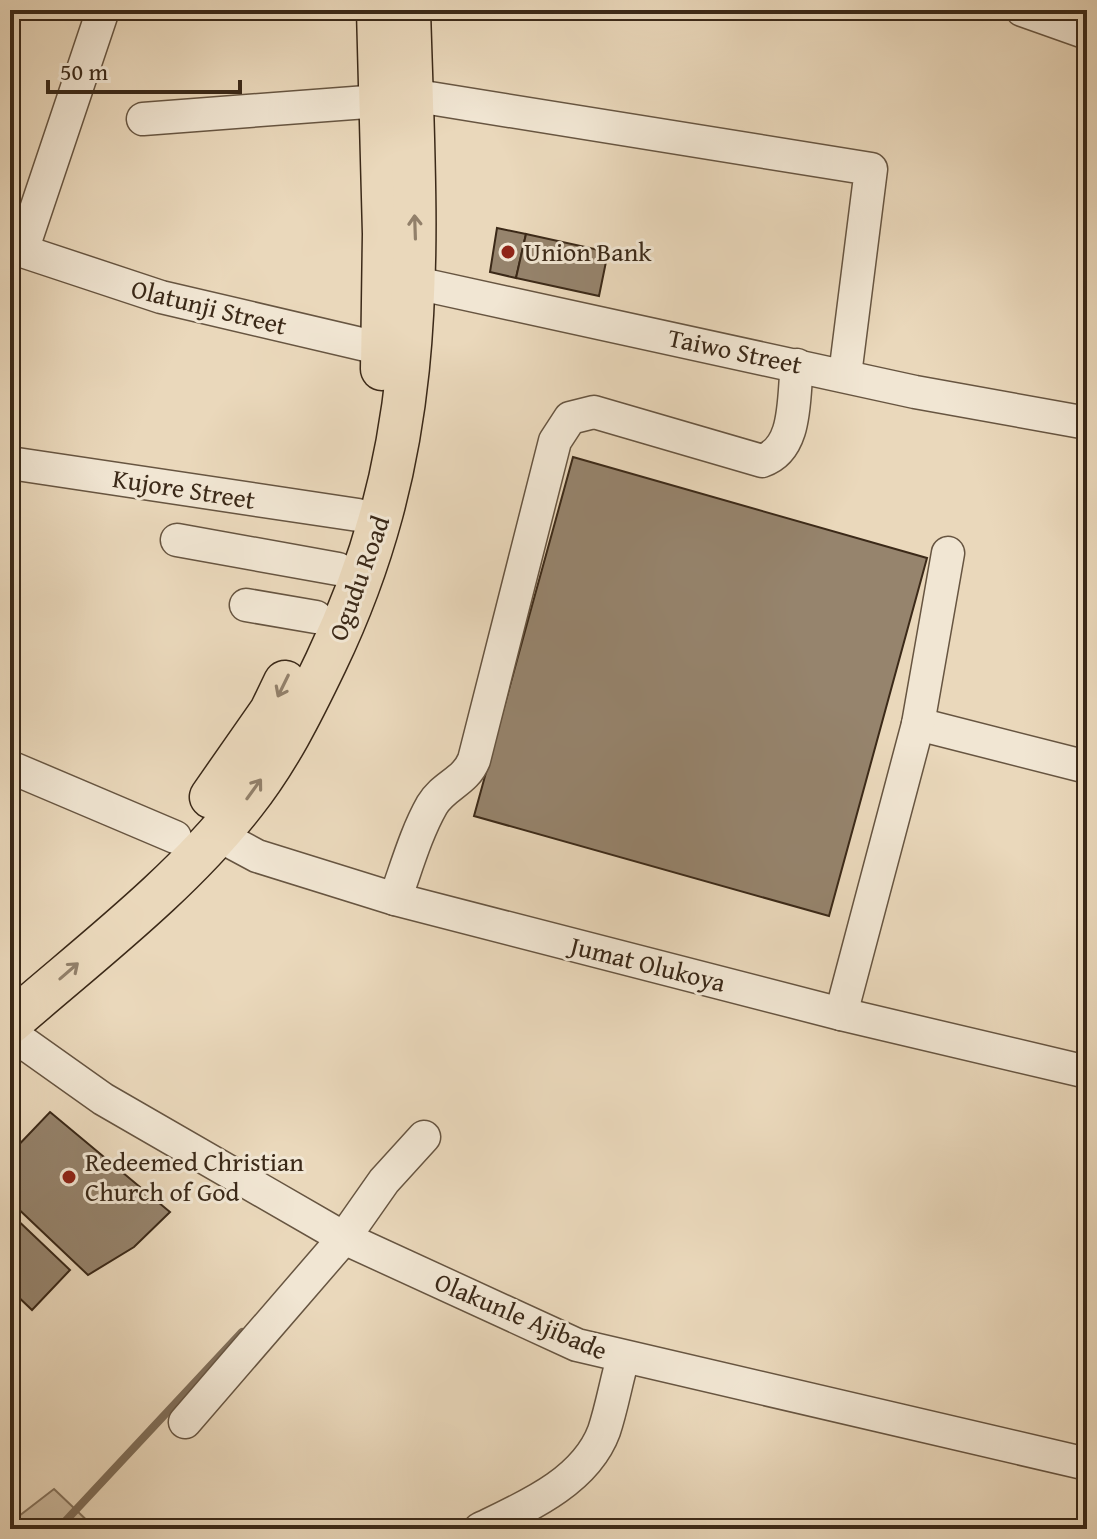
<svg xmlns="http://www.w3.org/2000/svg" width="1097" height="1539" font-family="'Gentium Book Plus',serif">
  <style>
    .green { fill: #ccba9f; stroke: #84725c; stroke-width: 2 }
    .lines { fill: none; stroke-linecap: round; stroke-linejoin: round }
    .stream { stroke: #806e59; stroke-width: 8 }
    .building { fill: #96846d; stroke: #3b2918; stroke-width: 2 }
    .minor-casing { stroke: #675541; stroke-width: 35 }
    .major-casing { stroke: #3b2918; stroke-width: 45 }
    .minor { stroke: #f1e6d3; stroke-width: 32 }
    .major { stroke: #ead8bb; stroke-width: 42 }
    .oneway { stroke: #92806a }
    .poi-dot { fill: #8f2418; stroke: #f1e6d3; stroke-width: 3 }
    .labels { text-anchor: middle; stroke-width: 6; stroke-linejoin: round; paint-order: stroke }
    .poi-label { font-size: 26px; fill: #3b2918; stroke: #f1e6d3; text-anchor: start }
    .street-label { font-size: 26px; fill: #3b2918; stroke: #f1e6d3 }
  </style>
  <rect width="100%" height="100%" fill="#ead8bb"/>
  <filter id="stains"><feTurbulence type="fractalNoise" baseFrequency=".0025" numOctaves="4"/><feColorMatrix values="0 0 0 0 .2 0 0 0 0 .09 0 0 0 0 .02 0 0 0 .5 -.17"/></filter>
  <radialGradient id="worn" r=".72"><stop offset=".6" stop-color="#630" stop-opacity="0"/><stop offset="1" stop-color="#630" stop-opacity=".3"/></radialGradient>
  <polygon class="green" points="54,1489 96,1529 10,1529 10,1523"/>
  <g class="lines">
    <polyline class="stream" points="58,1529 242,1332"/>
  </g>
  <g class="building">
    <polygon points="497,228 526,234 516,278 490,272"/>
    <polygon points="526,234 608,252 599,296 516,278"/>
    <polygon points="573,457 927,558 829,916 474,816"/>
    <polygon points="50,1112 170,1212 134,1247 88,1275 10,1201 10,1154"/>
    <polygon points="10,1213 70,1270 32,1310 10,1289"/>
  </g>
  <g class="lines">
    <defs>
      <g id="minor">
        <polyline points="1022,10 1087,33"/>
        <polyline points="411,95 871,169 845,375"/>
        <polyline points="143,119 380,101"/>
        <polyline points="10,247 161,297 404,354"/>
        <polyline points="22,251 103,10"/>
        <polyline points="393,278 915,392 1087,423"/>
        <polyline points="10,463 358,515"/>
        <polyline points="177,540 338,569"/>
        <polyline points="246,605 316,617"/>
        <polyline points="918,724 1087,767"/>
        <polyline points="10,767 175,837"/>
        <polyline points="216,834 257,856 395,899 841,1014 1087,1072"/>
        <path d="M395,899C406,869 416,833 432,805C444,785 465,782 474,760L555,441L570,418L594,412L762,461C798,449 793,398 797,365"/>
        <polyline points="841,1014 918,724 948,553"/>
        <polyline points="10,1033 103,1099 344,1238 577,1345 1087,1464"/>
        <polyline points="185,1422 344,1238 384,1181 424,1137"/>
        <path d="M480,1529C526,1507 585,1482 604,1431C612,1407 616,1382 623,1358"/>
      </g>
      <g id="major">
        <polyline points="378,10 384,234 382,369"/>
        <polyline points="211,797 271,711 285,682"/>
        <path d="M10,1023C89,954 179,886 244,803C278,760 302,712 326,662C433,439 416,249 409,10"/>
      </g>
    </defs>
    <use href="#minor" class="minor-casing"/>
    <use href="#major" class="major-casing"/>
    <use href="#minor" class="minor"/>
    <use href="#major" class="major"/>
  </g>
  <defs><path id="oneway-shaft" d="M-6 0H5M1.5-3L5.5 0L1.5 3" fill="none" stroke-width="1.6" stroke-linecap="round" stroke-linejoin="round" transform="scale(2)"/></defs>
  <g class="oneway">
    <use href="#oneway-shaft" transform="translate(415 227) rotate(-92)"/>
    <use href="#oneway-shaft" transform="translate(283 686) rotate(116)"/>
    <use href="#oneway-shaft" transform="translate(254 789) rotate(-54)"/>
    <use href="#oneway-shaft" transform="translate(69 971) rotate(-41)"/>
  </g>
  <g class="poi-dot">
    <circle cx="508" cy="252" r="8"/>
    <circle cx="69" cy="1177" r="8"/>
  </g>
  <g class="labels">
    <g class="poi-label">
      <text x="524" y="261">Union Bank</text>
      <text x="85" y="1171">Redeemed Christian<tspan x="85" dy="30">Church of God</tspan></text>
    </g>
    <g class="street-label">
      <text transform="translate(209 307) rotate(14)" y="9">Olatunji Street</text>
      <text transform="translate(735 351) rotate(12)" y="9">Taiwo Street</text>
      <text transform="translate(184 489) rotate(9)" y="9">Kujore Street</text>
      <text transform="translate(359 578) rotate(-70)" y="9">Ogudu Road</text>
      <text transform="translate(648 964) rotate(14)" y="9">Jumat Olukoya</text>
      <text transform="translate(521 1316) rotate(23)" y="9">Olakunle Ajibade</text>
    </g>
  </g>
  <rect width="1097" height="1539" fill="none" stroke="#ead8bb" stroke-width="40"/>
  <rect x="12" y="12" width="1073" height="1515" fill="none" stroke="#3b2918" stroke-width="4"/>
  <rect x="20" y="20" width="1057" height="1499" fill="none" stroke="#3b2918" stroke-width="2"/>
  <path d="M48 80v12h192v-12" fill="none" stroke="#3b2918" stroke-width="4"/>
  <text x="60" y="80" font-size="24" fill="#3b2918" stroke="#f1e6d3" stroke-width="6" paint-order="stroke">50 m</text>
  <rect width="100%" height="100%" filter="url(#stains)"/>
  <rect width="100%" height="100%" fill="url(#worn)"/>
</svg>
